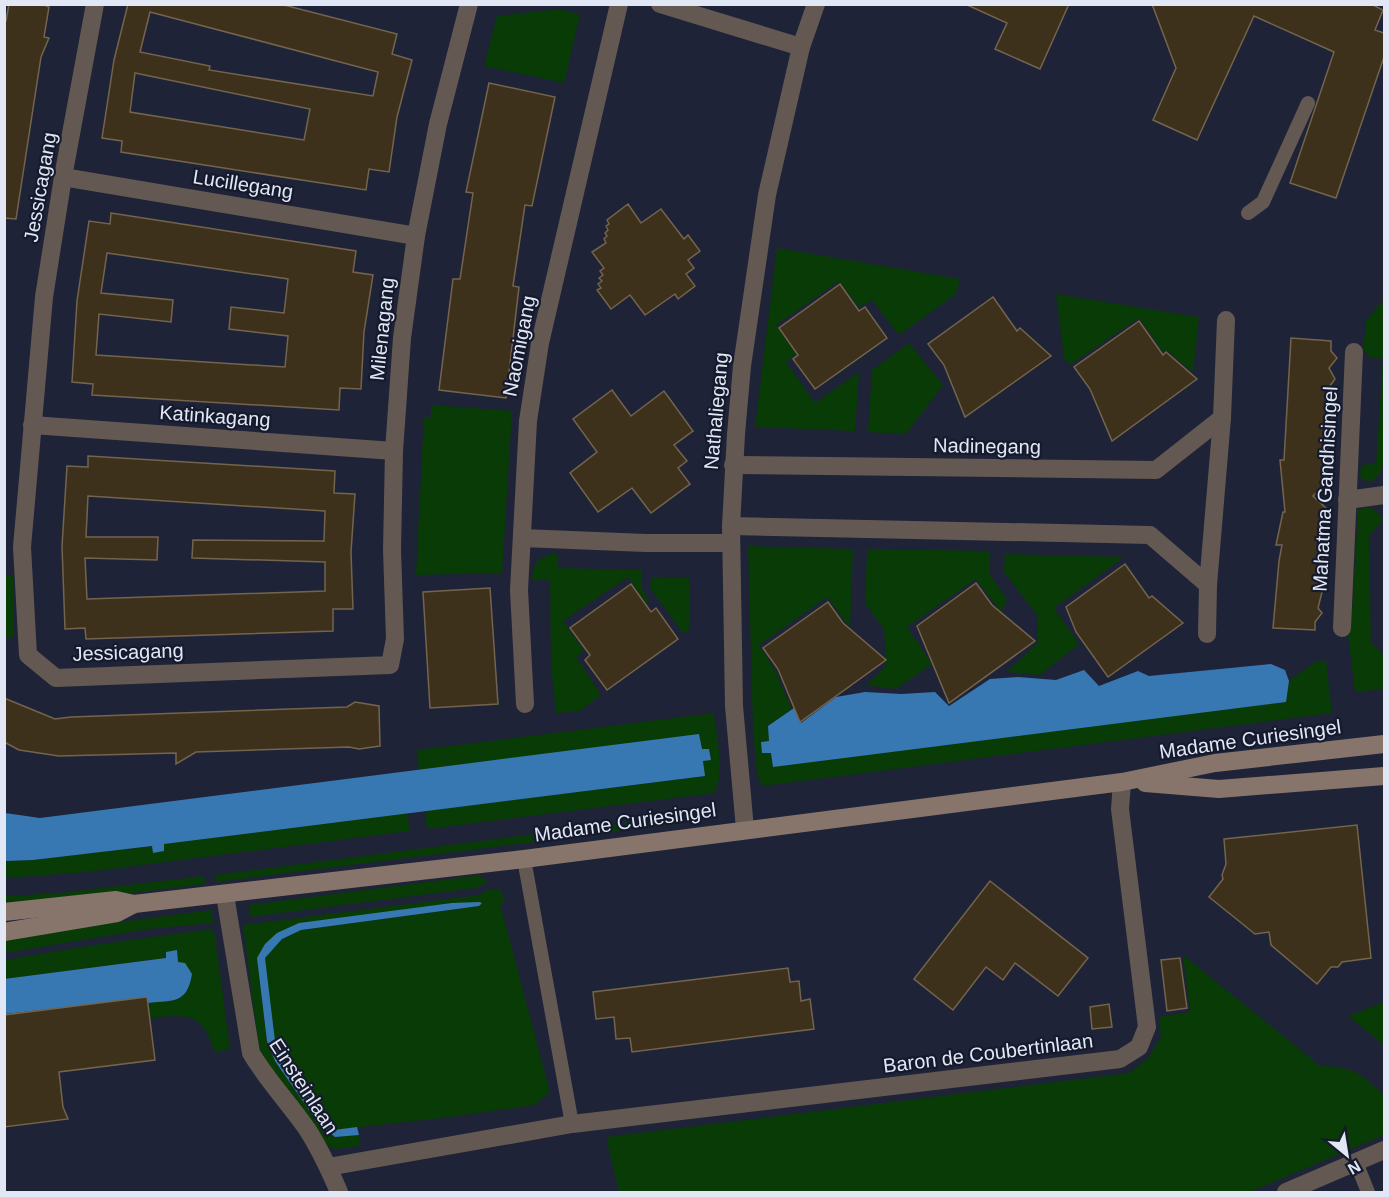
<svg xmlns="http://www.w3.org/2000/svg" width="1389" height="1197" font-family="Arial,sans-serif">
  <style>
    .green { fill: #093b07 }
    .water { fill: #3878b2 }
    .building { fill: #3e311c; stroke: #73644d; stroke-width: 1.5; fill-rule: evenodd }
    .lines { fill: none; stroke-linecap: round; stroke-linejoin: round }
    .lane { stroke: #645853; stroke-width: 14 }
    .street { stroke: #645853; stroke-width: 18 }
    .secondary { stroke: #87756c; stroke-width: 18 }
    .labels { text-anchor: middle; stroke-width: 4.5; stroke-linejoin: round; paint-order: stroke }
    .street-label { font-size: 20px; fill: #e2e7f5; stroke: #151a2d }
  </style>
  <rect width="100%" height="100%" fill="#1e2338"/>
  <g class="green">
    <polygon points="561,9 580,15 564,83 484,66 497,16"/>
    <polygon points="777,248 960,279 956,294 899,335 872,300 859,307 839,281 776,325 796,354 786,362 815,403 859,372 855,431 755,427"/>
    <polygon points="1056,294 1199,317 1193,372 1166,350 1163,352 1139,318 1070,365 1064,358"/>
    <path d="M1384,299V453C1383,466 1382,479 1368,482L1360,477L1361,465L1376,464L1383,359L1368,357V352L1363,351L1366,321Z"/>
    <polygon points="909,343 943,385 906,434 868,432 872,370"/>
    <polygon points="431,405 512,411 502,573 416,575 424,417 431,417"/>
    <polygon points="1363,508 1371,508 1381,515 1382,522 1369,535 1371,643 1384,655 1384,689 1355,692 1348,634 1351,630 1358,514 1358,510"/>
    <polygon points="748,546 853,549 850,628 827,597 759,645 779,677 779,681 792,709 768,726 771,752 1286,702 1289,681 1315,662 1326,660 1332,713 763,786 757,776 753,728"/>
    <polygon points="867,549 989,551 989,573 1007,600 1001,612 976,579 907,627 932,664 896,689 866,685 886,666 884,629 865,603"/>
    <path d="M557,553V568L642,570V588L649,602L647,604L628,577L563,621L584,651L576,657L601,695L580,711L556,713L551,666L550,579H532C533,561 540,557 557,553Z"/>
    <polygon points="1005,554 1124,557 1054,608 1079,644 1040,675 1007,672 1038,642 1037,615 1004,572"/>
    <polygon points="4,576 13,576 13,638 5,638"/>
    <polygon points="652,577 689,578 689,630 683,633 650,588"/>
    <path d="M714,713C716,733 726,777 714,793L427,829L425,811L704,776L703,760L711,759L709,749H702L699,735L419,770L417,750Z"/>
    <polygon points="407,813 410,831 87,872 5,878 5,861 33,860 152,846 153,852 163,844"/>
    <polygon points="677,816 678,824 216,882 215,875"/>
    <polygon points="481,875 487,883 476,888 251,917 248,905"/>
    <polygon points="204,876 205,884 69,901 5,904 5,896 61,893"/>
    <path d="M501,889L505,902L500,904L550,1092L535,1105L441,1118L334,1130C318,1112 281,1063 275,1041C268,1015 268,985 265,958L282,939L301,930L481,906L299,923L257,958L267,1041L275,1061L335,1137L359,1135L360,1146L335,1149L328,1146L263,1060L258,1042L243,925L479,895L488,890Z"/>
    <polygon points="211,910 213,923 148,929 5,953 5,940 75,928"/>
    <path d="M212,929L215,936L230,1049L214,1052C204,1012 185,1014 150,1018L148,1003C174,1000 187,1004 192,974L178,962L177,951L166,952V958L5,979V960L87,946Z"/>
    <path d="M1183,955L1313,1060L1317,1065C1354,1068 1357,1070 1384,1095V1135L1250,1192H619L606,1137L1129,1073L1148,1058L1161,1037L1159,1017L1190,1012Z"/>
    <polygon points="1384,1002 1384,1045 1348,1016"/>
  </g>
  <g class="water">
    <polygon points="1271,664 1285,670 1289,681 1286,702 773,767 771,753 762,753 761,742 769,741 768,726 794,708 801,723 836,697 865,692 901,694 935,692 949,706 990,679 1018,677 1056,680 1084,670 1099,686 1138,671 1149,676"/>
    <polygon points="699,734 702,749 709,749 711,760 703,761 705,776 164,844 164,851 153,853 152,846 33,860 5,861 5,813 40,818"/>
    <polygon points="479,902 482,903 479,906 301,930 282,939 265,958 275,1041 280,1055 334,1130 357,1127 359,1135 335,1137 318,1123 275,1061 267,1041 257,958 265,944 277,933 299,923 452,903"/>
    <path d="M177,950L178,962L185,963L192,974C187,1004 174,1000 148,1003L147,998L5,1014L4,979L166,958V952Z"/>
  </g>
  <g class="building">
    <polygon points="9,4 46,4 46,6 49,7 44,37 49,38 41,57 16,219 4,218 4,22 6,21"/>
    <path d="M128,4H280L397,34L392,54L412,60L397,117L389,172L369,169L366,190L121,152L122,141L102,138L114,60ZM150,12L378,72L373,96L209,70L210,66L140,52ZM135,73L310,109L304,140L130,112Z"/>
    <polygon points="965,4 1069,4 1040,69 995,49 1007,23"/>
    <polygon points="1152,4 1371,4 1383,10 1375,30 1384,33 1384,57 1336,198 1290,183 1334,52 1254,16 1197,140 1153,120 1176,68"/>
    <polygon points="489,83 555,97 532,206 525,205 513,286 519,287 506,398 439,390 453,279 460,279 473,193 466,192"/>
    <polygon points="628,204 641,223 661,209 684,239 688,235 700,251 688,260 694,268 686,274 695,286 678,299 675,294 645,315 630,295 611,309 597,290 601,288 598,284 602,281 599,278 603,275 600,271 604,268 592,252 606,243 604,239 607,236 605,233 608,230 606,226 609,224 607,220"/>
    <path d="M111,213L356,251L353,272L373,275L364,332L361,389L340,388L339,410L92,395L93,384L72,382L77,301L89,221L110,224ZM107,253L288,279L284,313L231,307L229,329L288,336L285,367L96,355L99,314L171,322L173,300L101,293Z"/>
    <polygon points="840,284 859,311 865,307 887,338 815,389 793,359 798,355 779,328"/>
    <polygon points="993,297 1017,331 1020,328 1051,356 965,417 944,365 928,344"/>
    <polygon points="1139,321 1163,355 1166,352 1197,379 1112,441 1090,389 1074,367"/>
    <polygon points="1291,338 1331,341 1331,351 1337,358 1329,368 1335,379 1327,390 1334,399 1327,409 1333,420 1328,425 1331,440 1326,453 1330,459 1326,473 1329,481 1313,496 1328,510 1321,524 1326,531 1321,544 1325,551 1321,564 1323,572 1318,585 1322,592 1318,608 1322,613 1315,622 1315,630 1273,628 1279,561 1282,545 1276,545 1283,512 1285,512 1280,460 1284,460"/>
    <polygon points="612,390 631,416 664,391 693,431 674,445 687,461 678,468 690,484 651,513 632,488 598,512 570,473 597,452 573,419"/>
    <path d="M88,456L335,471L334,493L355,494L351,552L353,609H333V631L86,639L85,628L65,629L62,546L67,466L88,467ZM88,496L325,511L324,541L193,540L192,558L325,562V591L87,599L85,558L157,560L158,537H86Z"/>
    <polygon points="1125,564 1149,598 1152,596 1183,623 1108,677 1076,632 1066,607"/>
    <polygon points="976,583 992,605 1035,641 949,703 917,626"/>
    <polygon points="631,584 651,612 656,608 678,639 607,690 585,660 590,655 570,628"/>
    <polygon points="490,588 498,704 430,708 423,592"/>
    <polygon points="828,602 843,623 886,660 800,722 778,669 763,648"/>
    <polygon points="4,698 55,719 71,717 347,707 355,702 379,706 380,746 359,749 349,747 196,752 176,764 176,753 59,756 19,750 4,742"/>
    <polygon points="1357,825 1371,958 1342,962 1338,967 1331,967 1317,984 1271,945 1269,932 1255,934 1209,897 1223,879 1222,875 1226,864 1224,839"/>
    <polygon points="990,881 1088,958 1058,996 1015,963 1003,980 986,967 953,1010 914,979"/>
    <polygon points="1180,958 1187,1008 1167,1011 1161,960"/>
    <polygon points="788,968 790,982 799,981 801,1001 810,999 814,1029 632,1052 630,1038 616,1039 614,1017 596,1019 593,992"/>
    <polygon points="147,997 155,1060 59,1072 63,1107 68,1119 4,1127 4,1015"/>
    <polygon points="1109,1004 1112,1027 1092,1029 1090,1007"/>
  </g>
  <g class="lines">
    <g class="lane">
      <polyline points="1248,213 1263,202 1308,103"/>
      <polyline points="524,859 572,1124"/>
      <polyline points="1356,1162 1368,1192"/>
    </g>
    <g class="street">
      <polyline points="95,4 63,177 44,297 22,547 28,655 56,678 390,665 395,639 392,550 394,451 402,338 416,236 438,124 469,4"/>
      <polyline points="660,4 801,47"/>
      <polyline points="63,177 416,236"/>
      <polyline points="32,425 394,451"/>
      <polyline points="733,465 1156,470 1222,418"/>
      <polyline points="1347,500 1384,495"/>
      <polyline points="731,526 1150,535 1208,585"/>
      <polyline points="522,538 646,543 731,543"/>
      <polyline points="1342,628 1354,352"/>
      <polyline points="1207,634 1208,585 1222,418 1226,320"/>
      <polyline points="525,704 519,590 528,421 540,343 619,4"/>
      <polyline points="745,829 734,706 731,526 736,434 742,366 767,195 801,47 816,4"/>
      <path d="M225,895L251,1053C267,1080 289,1103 307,1129C320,1149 330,1171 339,1192"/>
      <polyline points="328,1167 572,1124 1120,1059 1139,1047 1147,1027 1120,809 1122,782"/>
      <polyline points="1286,1192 1384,1150"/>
    </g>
    <g class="secondary">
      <polyline points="1145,783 1219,789 1384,776"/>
      <polyline points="4,912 116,900 134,904 524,859 1122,782 1215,763 1384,744"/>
      <polyline points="4,932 117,913 134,904"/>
    </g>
  </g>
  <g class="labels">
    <g class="street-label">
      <text transform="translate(243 184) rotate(9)" y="7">Lucillegang</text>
      <text transform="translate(40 187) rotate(-80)" y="7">Jessicagang</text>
      <text transform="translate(382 329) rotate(-84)" y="7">Milenagang</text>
      <text transform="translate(519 346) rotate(-79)" y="7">Naomigang</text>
      <text transform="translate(716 411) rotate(-85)" y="7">Nathaliegang</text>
      <text transform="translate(215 416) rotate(4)" y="7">Katinkagang</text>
      <text transform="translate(987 446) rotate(1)" y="7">Nadinegang</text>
      <text transform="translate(1325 489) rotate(-87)" y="7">Mahatma Gandhisingel</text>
      <text transform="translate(128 652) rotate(-2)" y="7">Jessicagang</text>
      <text transform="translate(1250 739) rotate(-8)" y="7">Madame Curiesingel</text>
      <text transform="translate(625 822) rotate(-8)" y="7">Madame Curiesingel</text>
      <text transform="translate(988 1053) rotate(-7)" y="7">Baron de Coubertinlaan</text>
      <text transform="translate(304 1086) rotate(57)" y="7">Einsteinlaan</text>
    </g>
  </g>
  <rect width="1389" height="1197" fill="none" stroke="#e2e7f5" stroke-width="12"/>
  <g transform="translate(1347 1155) rotate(150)" stroke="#151a2d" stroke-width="4.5" paint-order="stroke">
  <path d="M0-4.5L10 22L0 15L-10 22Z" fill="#e2e7f5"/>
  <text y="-9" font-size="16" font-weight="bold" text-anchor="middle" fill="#e2e7f5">N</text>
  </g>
</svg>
